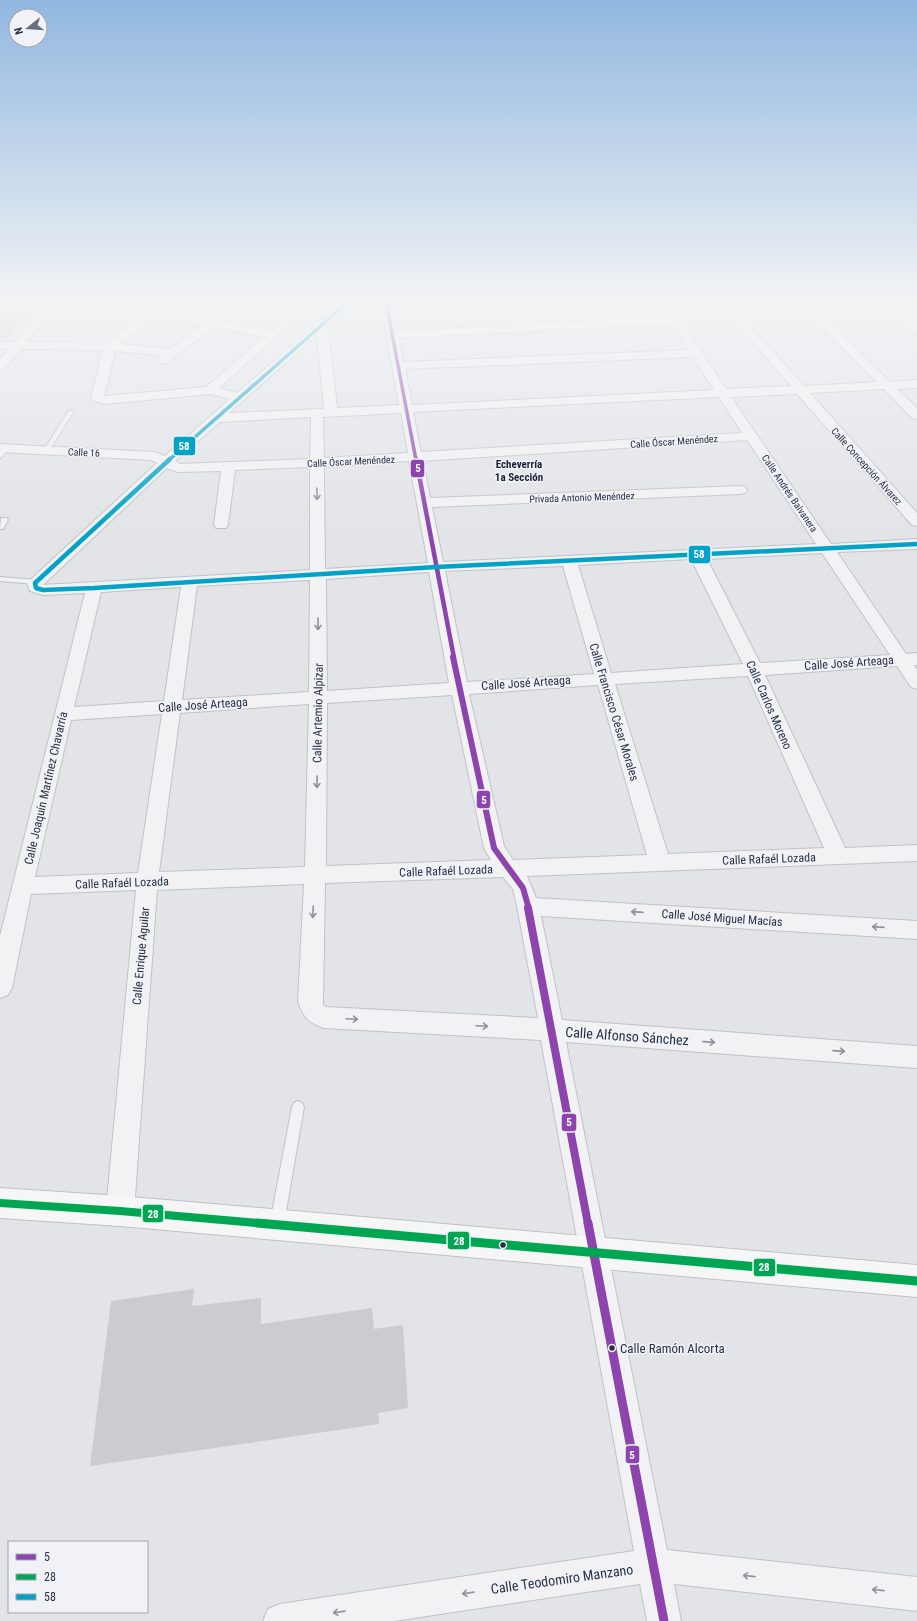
<svg xmlns="http://www.w3.org/2000/svg" width="917" height="1621" font-family="'Roboto Condensed',sans-serif">
  <style>
    .building { fill: #caccd0 }
    .lines { fill: none; stroke-linecap: round; stroke-linejoin: round }
    .service-casing { stroke: #c0c2c6; stroke-width: 2 }
    .minor-casing { stroke: #c0c2c6; stroke-width: 2 }
    .primary-casing { stroke: #bec1c5; stroke-width: 2 }
    .service { fill: #f2f2f4; fill-rule: evenodd }
    .minor { fill: #f2f2f4; fill-rule: evenodd }
    .primary { fill: #f6f6f7; fill-rule: evenodd }
    .bus-1-far4-casing { stroke: #f0f2f7; stroke-width: 5.5 }
    .bus-1-far3-casing { stroke: #f0f2f7; stroke-width: 7 }
    .bus-1-far2-casing { stroke: #f0f2f7; stroke-width: 9 }
    .bus-1-far1-casing { stroke: #f0f2f7; stroke-width: 10 }
    .bus-1-casing { stroke: #f0f2f7; stroke-width: 12 }
    .bus-2-far1-casing { stroke: #f0f2f7; stroke-width: 10 }
    .bus-2-casing { stroke: #f0f2f7; stroke-width: 12 }
    .bus-3-far1-casing { stroke: #f0f2f7; stroke-width: 5.5 }
    .bus-3-casing { stroke: #f0f2f7; stroke-width: 7 }
    .bus-1-far4 { stroke: #8e44ad; stroke-width: 3.5 }
    .bus-1-far3 { stroke: #8e44ad; stroke-width: 4.5 }
    .bus-1-far2 { stroke: #8e44ad; stroke-width: 6 }
    .bus-1-far1 { stroke: #8e44ad; stroke-width: 8 }
    .bus-1 { stroke: #8e44ad; stroke-width: 9 }
    .bus-2-far1 { stroke: #00a651; stroke-width: 8 }
    .bus-2 { stroke: #00a651; stroke-width: 9 }
    .bus-3-far1 { stroke: #02a3c7; stroke-width: 3.5 }
    .bus-3 { stroke: #02a3c7; stroke-width: 4.5 }
    .oneway { stroke: #8c919b }
    .bus-dot { fill: #273042; stroke: #f0f2f7; stroke-width: 1.5 }
    .labels { text-anchor: middle; stroke-width: 3; stroke-linejoin: round; paint-order: stroke }
    .far-street-label { font-size: 10px; fill: #273042; stroke: #f0f2f7 }
    .far-neighbourhood-label { font-size: 11px; font-weight: bold; fill: #1a2133; stroke: #f0f2f7 }
    .street-label { font-size: 12px; fill: #273042; stroke: #f0f2f7 }
    .near-bus-label { font-size: 13px; fill: #273042; stroke: #f0f2f7; text-anchor: start }
    .near-street-label { font-size: 14px; fill: #273042; stroke: #f0f2f7 }
    .line-badge { stroke: #f0f2f7; stroke-width: 1.5 }
    .badge-label { font-size: 11px; text-anchor: middle; font-weight: bold; fill: #fff }
  </style>
  <rect width="100%" height="100%" fill="#e2e4e8"/>
  <g class="building">
    <polygon points="0,302 41,302 8,340 0,339"/>
    <polygon points="194,1289 192,1306 261,1298 261,1324 372,1308 374,1329 403,1325 408,1408 378,1413 379,1424 90,1466 111,1301"/>
  </g>
  <g class="lines">
    <defs>
      <g id="service">
        <polygon points="69,410 74,411 49,451 45,451 44,450"/>
        <polygon points="4,447 9,448 2,457 0,458 0,451"/>
        <polygon points="1,518 7,518 8,520 3,529 0,529"/>
        <polygon points="0,577 37,580 41,582 37,584 0,581"/>
        <polygon points="298,1101 302,1103 304,1107 284,1223 282,1228 277,1230 272,1228 270,1223 292,1107 294,1103"/>
      </g>
      <g id="minor">
        <path d="M51,302H61L27,342L107,343L135,322L139,315L142,302H152L151,312C165,309 168,302 184,302L171,312L211,320L238,302H249L248,304L223,322L271,331L305,302H316L219,388L237,393L342,302H353L328,326L337,408L399,405L381,302H485L480,305L393,309L397,331L668,317L659,302H669L726,389L791,386L718,302H728L804,386L877,382L797,302H808L890,382L917,380V388L897,389L917,408V419L912,418L884,389L810,393L917,513V526L912,525L797,394L731,397L831,544L917,539V549L837,552L906,654L917,653V665H914L917,670V689L911,687L897,666L765,675L845,848L917,845V861L527,876L536,898L917,921V939L541,916L562,1020L917,1046V1068L566,1042L667,1550L917,1577V1611L674,1584L681,1621H647L640,1584L394,1621H263L268,1609L280,1604L634,1551L541,1040L323,1028C306,1021 305,1018 298,1002L304,884L157,890L134,1211L130,1221L120,1225L110,1221L106,1211L136,890L31,894L12,988L8,995L0,998V936L85,593L43,595L30,591L27,583L157,463L151,460L0,452V444L154,452L165,456L230,399L210,394L105,404L93,401L91,398L103,350L21,349L4,369L0,370V359L9,349L0,348V342H15ZM149,317H162L204,325L170,349L120,344L143,326ZM672,324L689,350L403,362L399,338ZM215,327L264,337L206,387L104,396L115,351L161,355L156,360L162,364L166,363ZM317,335L324,409L229,413ZM693,357L714,390L412,405L405,369ZM719,397L742,433L421,452L413,412ZM401,413L408,453L324,458L323,417ZM311,417L310,459L180,464L175,461L220,422ZM747,440L816,544L443,562L432,507L740,494L745,493L747,490L745,487L740,486L430,498L423,461ZM409,461L428,563L325,569L324,467ZM310,467V570L43,585L167,468L178,472L221,471L214,525L216,528H226L228,525L235,470ZM822,553L890,655L760,663L707,559ZM691,559L743,664L611,673L578,565ZM563,566L594,674L467,682L445,571ZM429,572L449,683L327,691L326,579ZM310,580L309,692L182,700L197,586ZM181,587L164,701L74,707L101,592ZM748,676L824,848L668,854L615,684ZM598,685L647,855L513,860L504,846L469,694ZM452,695L484,848L491,860L326,866L327,703ZM309,704L305,867L159,872L180,713ZM162,714L138,873L35,877L71,720ZM503,877L513,889L517,906L538,1018L326,1007L323,1005L325,883Z"/>
        <polygon points="880,302 891,302 917,323 917,332 913,331"/>
      </g>
      <polygon id="primary" points="0,1188 120,1196 917,1265 917,1297 120,1226 0,1218"/>
    </defs>
    <use href="#service" class="service-casing"/>
    <use href="#minor" class="minor-casing"/>
    <use href="#primary" class="primary-casing"/>
    <use href="#service" class="service"/>
    <use href="#minor" class="minor"/>
    <use href="#primary" class="primary"/>
    <defs>
      <polyline id="bus-1-far4" points="386,302 416,460"/>
      <polyline id="bus-1-far3" points="416,459 454,658"/>
      <polyline id="bus-1-far2" points="453,657 494,848 523,888 529,909"/>
      <polyline id="bus-1-far1" points="528,908 588,1224"/>
      <polyline id="bus-1" points="588,1223 664,1621"/>
      <polyline id="bus-2-far1" points="0,1203 120,1211 269,1224"/>
      <polyline id="bus-2" points="257,1223 917,1281"/>
      <polyline id="bus-3-far1" points="169,460 348,302"/>
      <polyline id="bus-3" points="170,459 35,583 36,588 43,590 94,588 436,567 917,544"/>
    </defs>
    <use href="#bus-1-far4" class="bus-1-far4-casing"/>
    <use href="#bus-1-far3" class="bus-1-far3-casing"/>
    <use href="#bus-1-far2" class="bus-1-far2-casing"/>
    <use href="#bus-1-far1" class="bus-1-far1-casing"/>
    <use href="#bus-1" class="bus-1-casing"/>
    <use href="#bus-2-far1" class="bus-2-far1-casing"/>
    <use href="#bus-2" class="bus-2-casing"/>
    <use href="#bus-3-far1" class="bus-3-far1-casing"/>
    <use href="#bus-3" class="bus-3-casing"/>
    <use href="#bus-1-far4" class="bus-1-far4"/>
    <use href="#bus-1-far3" class="bus-1-far3"/>
    <use href="#bus-1-far2" class="bus-1-far2"/>
    <use href="#bus-1-far1" class="bus-1-far1"/>
    <use href="#bus-1" class="bus-1"/>
    <use href="#bus-2-far1" class="bus-2-far1"/>
    <use href="#bus-2" class="bus-2"/>
    <use href="#bus-3-far1" class="bus-3-far1"/>
    <use href="#bus-3" class="bus-3"/>
  </g>
  <defs><path id="oneway-shaft" d="M-6 0H5M1.5-3L5.5 0L1.5 3" fill="none" stroke-width="1.6" stroke-linecap="round" stroke-linejoin="round"/></defs>
  <g class="oneway">
    <use href="#oneway-shaft" transform="translate(317 494) rotate(89)"/>
    <use href="#oneway-shaft" transform="translate(318 624) rotate(90)"/>
    <use href="#oneway-shaft" transform="translate(317 782) rotate(91)"/>
    <use href="#oneway-shaft" transform="translate(313 912) rotate(92)"/>
    <use href="#oneway-shaft" transform="translate(637 912) rotate(-176)"/>
    <use href="#oneway-shaft" transform="translate(878 927) rotate(-176)"/>
    <use href="#oneway-shaft" transform="translate(352 1019) rotate(3)"/>
    <use href="#oneway-shaft" transform="translate(482 1026) rotate(3)"/>
    <use href="#oneway-shaft" transform="translate(709 1042) rotate(4)"/>
    <use href="#oneway-shaft" transform="translate(839 1051) rotate(4)"/>
    <use href="#oneway-shaft" transform="translate(749 1576) rotate(-174)"/>
    <use href="#oneway-shaft" transform="translate(878 1590) rotate(-174)"/>
    <use href="#oneway-shaft" transform="translate(468 1593) rotate(172)"/>
    <use href="#oneway-shaft" transform="translate(339 1612) rotate(172)"/>
  </g>
  <linearGradient id="sky" x2="0" y2="1"><stop stop-color="#91b8e0"/><stop offset="0.57" stop-color="#f2f3f5"/><stop offset="1" stop-color="#f2f3f5" stop-opacity="0"/></linearGradient>
  <rect width="917" height="528" fill="url(#sky)"/>
  <g class="bus-dot">
    <circle cx="503" cy="1245" r="3.5"/>
    <circle cx="612" cy="1348" r="3.5"/>
  </g>
  <g class="labels">
    <g class="far-street-label">
      <text transform="translate(674 441) rotate(-4)" y="4">Calle Óscar Menéndez</text>
      <text transform="translate(84 452) rotate(3)" y="4">Calle 16</text>
      <text transform="translate(351 461) rotate(-3)" y="4">Calle Óscar Menéndez</text>
      <text transform="translate(867 466) rotate(48)" y="4">Calle Concepción Álvarez</text>
      <text transform="translate(790 493) rotate(56)" y="4">Calle Andrés Balvanera</text>
      <text transform="translate(582 497) rotate(-2)" y="4">Privada Antonio Menéndez</text>
    </g>
    <g class="far-neighbourhood-label">
      <text x="519" y="468">Echeverría<tspan x="519" dy="13">1a Sección</tspan></text>
    </g>
    <g class="street-label">
      <text transform="translate(849 663) rotate(-4)" y="4">Calle José Arteaga</text>
      <text transform="translate(526 683) rotate(-4)" y="4">Calle José Arteaga</text>
      <text transform="translate(203 705) rotate(-4)" y="4">Calle José Arteaga</text>
      <text transform="translate(769 705) rotate(66)" y="4">Calle Carlos Moreno</text>
      <text transform="translate(614 712) rotate(73)" y="4">Calle Francisco César Morales</text>
      <text transform="translate(318 713) rotate(-89)" y="4">Calle Artemio Alpizar</text>
      <text transform="translate(46 788) rotate(-77)" y="4">Calle Joaquín Martínez Chavarría</text>
      <text transform="translate(769 859) rotate(-2)" y="4">Calle Rafaél Lozada</text>
      <text transform="translate(446 871) rotate(-2)" y="4">Calle Rafaél Lozada</text>
      <text transform="translate(122 883) rotate(-2)" y="4">Calle Rafaél Lozada</text>
      <text transform="translate(722 918) rotate(4)" y="4">Calle José Miguel Macías</text>
      <text transform="translate(141 956) rotate(-85)" y="4">Calle Enrique Aguilar</text>
    </g>
    <g class="near-bus-label">
      <text x="620" y="1353">Calle Ramón Alcorta</text>
    </g>
    <g class="near-street-label">
      <text transform="translate(627 1036) rotate(4)" y="5">Calle Alfonso Sánchez</text>
      <text transform="translate(562 1579) rotate(-8)" y="5">Calle Teodomiro Manzano</text>
    </g>
  </g>
  <g class="line-badge">
    <rect x="173" y="436" width="23" height="20" rx="4" fill="#02a3c7"/>
    <rect x="410" y="459" width="15" height="19" rx="4" fill="#8e44ad"/>
    <rect x="688" y="545" width="23" height="19" rx="4" fill="#02a3c7"/>
    <rect x="476" y="790" width="15" height="19" rx="4" fill="#8e44ad"/>
    <rect x="561" y="1113" width="16" height="19" rx="4" fill="#8e44ad"/>
    <rect x="142" y="1204" width="22" height="19" rx="4" fill="#00a651"/>
    <rect x="447" y="1231" width="23" height="19" rx="4" fill="#00a651"/>
    <rect x="753" y="1258" width="23" height="19" rx="4" fill="#00a651"/>
    <rect x="625" y="1445" width="15" height="19" rx="4" fill="#8e44ad"/>
  </g>
  <g class="badge-label">
    <text x="184" y="450">58</text>
    <text x="418" y="472">5</text>
    <text x="699" y="558">58</text>
    <text x="484" y="804">5</text>
    <text x="569" y="1126">5</text>
    <text x="153" y="1218">28</text>
    <text x="459" y="1245">28</text>
    <text x="764" y="1271">28</text>
    <text x="632" y="1459">5</text>
  </g>
  <rect x="8" y="1541" width="140" height="72" fill="#f0f2f7" stroke="#a0a4af"/>
  <rect x="16" y="1554" width="20" height="6" fill="#8e44ad" stroke="#a0a4af"/>
  <text x="44" y="1561" font-size="12" fill="#273042">5</text>
  <rect x="16" y="1574" width="20" height="6" fill="#00a651" stroke="#a0a4af"/>
  <text x="44" y="1581" font-size="12" fill="#273042">28</text>
  <rect x="16" y="1594" width="20" height="6" fill="#02a3c7" stroke="#a0a4af"/>
  <text x="44" y="1601" font-size="12" fill="#273042">58</text>
  <g transform="translate(28 28) rotate(253)"><circle r="19" fill="#f0f2f7" stroke="#a0a4af"/>
  <path d="M0-3L7 15L0 10L-7 15Z" fill="#686f7c"/>
  <text y="-6" font-size="11" font-weight="bold" text-anchor="middle" fill="#273042">N</text>
  </g>
</svg>
